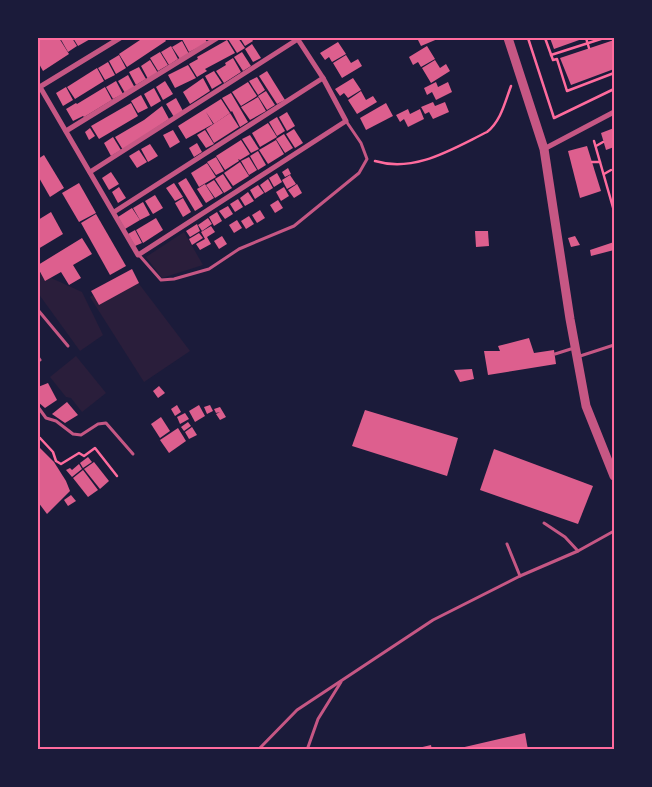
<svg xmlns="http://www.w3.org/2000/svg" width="652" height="787" font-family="Overpass,sans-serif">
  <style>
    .green { fill: #2a1e3b }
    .building { fill: #dd5f8e }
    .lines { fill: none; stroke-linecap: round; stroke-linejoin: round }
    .path { stroke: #ff6b9d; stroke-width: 2.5 }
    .service { stroke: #c65784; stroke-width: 3 }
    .minor { stroke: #c65784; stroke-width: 5 }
    .tertiary { stroke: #c65784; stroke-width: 9 }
    .neatline { fill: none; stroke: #ff6b9d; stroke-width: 2 }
  </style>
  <rect width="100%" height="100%" fill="#1b1b3a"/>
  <g class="green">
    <polygon points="184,232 203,265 162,278 146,257"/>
    <polygon points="38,272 82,292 103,335 80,351 38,293"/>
    <polygon points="130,272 190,351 144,382 90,297"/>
    <polygon points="76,356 106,393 82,412 71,398 66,397 50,377"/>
  </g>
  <g class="building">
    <polygon points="38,38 59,38 69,54 43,71 38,62"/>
    <polygon points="60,38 72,38 77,46 68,52"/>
    <polygon points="73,38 92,38 78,46"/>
    <polygon points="143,38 164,38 166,41 127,67 119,54"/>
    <polygon points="185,38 204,38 208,43 189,52 182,39"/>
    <polygon points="231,38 238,38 245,48 237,53 228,39"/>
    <polygon points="240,38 251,38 253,41 245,46"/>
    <polygon points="417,38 440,38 421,46"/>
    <polygon points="550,38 582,38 582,39 554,49"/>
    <polygon points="227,40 235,53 205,69 207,71 197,77 189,64 198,59 197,57"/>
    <polygon points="614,40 614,69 571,85 560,58"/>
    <polygon points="182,41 189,54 180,59 172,47"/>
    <polygon points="338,42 346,54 332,62 329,57 325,60 320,53"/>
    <polygon points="252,44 261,58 253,62 245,49"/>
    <polygon points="171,46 178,59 169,65 161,52"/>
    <polygon points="427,46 435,59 421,67 418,62 413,65 409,57"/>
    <polygon points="160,52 168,65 158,71 150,58"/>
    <polygon points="242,52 251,66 243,71 234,57"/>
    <polygon points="119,55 126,68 116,74 109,61"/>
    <polygon points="346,55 351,63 358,59 362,66 342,78 333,63"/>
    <polygon points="233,58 241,72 224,83 216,71 226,65 225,63"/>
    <polygon points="150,60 158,73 148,79 141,66"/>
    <polygon points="435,60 440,68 446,64 450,71 431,83 422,68"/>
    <polygon points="108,62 115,75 105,80 98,68"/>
    <polygon points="188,65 196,78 175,88 168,75"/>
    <polygon points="139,67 146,79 136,85 129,72"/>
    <polygon points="97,68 104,81 75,99 67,87"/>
    <polygon points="214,71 222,83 212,89 205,76"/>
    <polygon points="267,71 285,100 277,104 259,76"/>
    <polygon points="128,75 135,88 125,93 118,81"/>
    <polygon points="257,77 265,90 258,95 249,81"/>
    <polygon points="203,78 210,91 190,104 183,92"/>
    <polygon points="353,78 361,90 348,98 344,93 340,96 335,89"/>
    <polygon points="116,81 123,94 113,99 106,87"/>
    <polygon points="165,81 173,94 163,100 156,87"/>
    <polygon points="248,82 257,96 241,106 232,92"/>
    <polygon points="436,82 438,87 448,82 452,92 436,100 432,92 427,95 424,88"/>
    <polygon points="66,87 73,100 63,106 56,93"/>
    <polygon points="105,87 112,100 84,117 83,116 73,121 66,109 76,103 77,104"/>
    <polygon points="154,88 161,101 151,107 144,94"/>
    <polygon points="266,91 275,105 267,110 258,96"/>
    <polygon points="361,91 366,100 373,96 377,102 357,114 348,100"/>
    <polygon points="231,93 248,122 240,127 232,111 231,112 222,98"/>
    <polygon points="141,95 148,108 138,113 131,101"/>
    <polygon points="258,97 266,111 250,120 241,107"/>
    <polygon points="176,98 183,111 174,117 166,104"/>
    <polygon points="221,99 230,113 214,124 206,112 213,124 186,139 178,126"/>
    <polygon points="433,102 435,106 445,102 449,112 433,119 429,112 425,114 421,107"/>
    <polygon points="131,103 138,116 99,139 91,126"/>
    <polygon points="386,103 393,116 366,130 360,118"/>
    <polygon points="162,106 169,119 123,150 115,137 144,120"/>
    <polygon points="408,109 410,114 420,109 424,119 408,127 404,119 400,122 396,115"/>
    <polygon points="287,112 295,126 287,131 279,117"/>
    <polygon points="230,113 239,127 214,143 206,129"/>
    <polygon points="277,117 285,131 277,136 269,122"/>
    <polygon points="268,123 277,137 260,147 252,133"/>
    <polygon points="90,128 95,136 89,140 85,132"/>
    <polygon points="614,128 614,147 606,150 601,133"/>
    <polygon points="294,129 303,143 295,148 286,134"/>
    <polygon points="173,130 180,142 170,148 163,135"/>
    <polygon points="205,130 214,144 206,148 197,135"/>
    <polygon points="284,134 293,148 285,153 276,139"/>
    <polygon points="250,135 259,149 251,153 242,139"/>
    <polygon points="113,137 121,150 111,156 104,143"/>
    <polygon points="241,140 250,154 240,160 238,159 239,161 225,170 216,156"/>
    <polygon points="276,140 284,154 268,164 259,150"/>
    <polygon points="197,143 202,152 194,157 189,148"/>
    <polygon points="150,144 158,156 148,162 141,149"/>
    <polygon points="587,146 601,191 580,198 568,151"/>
    <polygon points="139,150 147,162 137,168 129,156"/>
    <polygon points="258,151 266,165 258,170 250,156"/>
    <polygon points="44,155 64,188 50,197 38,176 38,159"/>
    <polygon points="216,157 224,171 216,175 207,162"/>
    <polygon points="249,157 257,170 249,175 241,161"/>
    <polygon points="240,162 249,176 233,186 224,173"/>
    <polygon points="207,163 216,177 199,187 191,173"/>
    <polygon points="288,168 291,174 285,177 282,172"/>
    <polygon points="111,172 119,184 109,190 102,178"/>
    <polygon points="277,173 282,182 274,187 269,178"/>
    <polygon points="223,174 232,188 224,193 215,179"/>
    <polygon points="290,175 296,184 287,189 282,180"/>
    <polygon points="186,178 203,206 195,211 178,183"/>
    <polygon points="268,179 273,188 265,193 260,185"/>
    <polygon points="214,180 223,193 215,198 206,185"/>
    <polygon points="79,183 96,213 79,222 62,193"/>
    <polygon points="174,183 183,197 175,201 166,188"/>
    <polygon points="205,184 214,198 206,203 197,189"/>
    <polygon points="297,184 302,193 294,198 288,190"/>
    <polygon points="258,185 264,193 255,199 250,190"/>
    <polygon points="119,187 126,198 118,203 112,192"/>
    <polygon points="284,187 289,196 281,201 276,192"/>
    <polygon points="248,192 254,201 245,206 240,198"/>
    <polygon points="155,195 163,208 153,214 145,201"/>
    <polygon points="183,198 191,212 183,217 175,203"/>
    <polygon points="238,199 243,207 235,212 230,204"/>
    <polygon points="278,200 283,208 275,213 270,205"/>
    <polygon points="143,202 150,215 140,220 133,208"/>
    <polygon points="228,206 233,214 225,219 219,211"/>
    <polygon points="132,208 140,220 125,229 118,217"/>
    <polygon points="260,210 265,218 257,223 252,215"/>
    <polygon points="51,212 63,234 38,249 38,220"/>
    <polygon points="217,212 222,221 214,226 209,217"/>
    <polygon points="96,214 126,266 110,275 81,223"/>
    <polygon points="249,216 254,224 246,229 241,221"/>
    <polygon points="156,218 163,230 143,243 136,230"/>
    <polygon points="208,218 212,224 202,231 198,225"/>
    <polygon points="237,220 242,228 234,233 229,225"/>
    <polygon points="197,224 200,231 190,237 186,231"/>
    <polygon points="211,226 215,232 207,237 211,244 200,250 196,244 205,239 201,232"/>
    <polygon points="135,230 142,243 135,246 128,234"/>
    <polygon points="475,231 488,231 489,246 476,247"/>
    <polygon points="199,233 203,238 192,245 189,239"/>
    <polygon points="222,236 227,244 219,249 214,241"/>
    <polygon points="575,236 580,245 571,247 568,238"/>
    <polygon points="82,238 92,254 73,265 81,278 69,285 61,272 45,281 38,268 38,265"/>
    <polygon points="614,242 614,250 591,256 590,250"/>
    <polygon points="132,269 139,283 99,305 91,291"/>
    <polygon points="529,338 534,353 554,350 556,364 488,375 484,351 500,351 498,346"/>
    <polygon points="472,369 474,379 460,382 454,370"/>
    <polygon points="48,383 57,400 45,408 38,402 38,387"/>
    <polygon points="159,386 165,393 158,398 153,391"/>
    <polygon points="67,402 78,415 65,423 52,414"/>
    <polygon points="177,405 181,412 175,416 171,409"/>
    <polygon points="199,405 205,416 195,422 189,411"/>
    <polygon points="210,405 213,411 207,414 204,407"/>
    <polygon points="220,407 226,417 220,420 216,414 220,412 216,413 214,409"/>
    <polygon points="365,410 458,438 447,476 352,446"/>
    <polygon points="185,413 189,419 180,424 177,417"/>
    <polygon points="161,417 170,431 160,438 151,424"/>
    <polygon points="188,422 191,426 184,431 181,427"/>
    <polygon points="192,427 197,435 189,439 185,432"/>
    <polygon points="178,428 186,441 169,453 160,440"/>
    <polygon points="39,447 54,462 66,481 70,491 47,514 38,502 38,449"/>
    <polygon points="494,449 593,486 578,524 480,490"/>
    <polygon points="88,457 92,462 83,468 80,463"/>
    <polygon points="94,462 109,481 100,489 84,469"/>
    <polygon points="79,464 82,469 72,477 66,470 70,468 72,470"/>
    <polygon points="83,470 98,490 88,497 73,478"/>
    <polygon points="71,495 76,501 68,506 64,500"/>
    <polygon points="525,733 528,750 456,750 456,749"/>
    <polygon points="431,745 432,750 414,750 414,749"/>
  </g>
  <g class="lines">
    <g class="path">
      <polyline points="528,38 554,118 614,89"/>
      <polyline points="545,38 553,60 557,59 567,91 614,73"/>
      <polyline points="586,38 589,48"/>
      <polyline points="551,55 604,38"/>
      <polyline points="594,141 614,211"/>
      <polyline points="596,146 603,142"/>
      <path d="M375,161C415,173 452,149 487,132C501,121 505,102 511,86"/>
      <polyline points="592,162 600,162"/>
      <polyline points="604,174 611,170"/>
      <polyline points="38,440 40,438 53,452 56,461 61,464 79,453 84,456 95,448 117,476"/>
    </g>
    <g class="service">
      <polyline points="139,255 161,280 174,279 209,269 239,249 294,226 359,173 367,159 361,143 346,121"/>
      <polyline points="38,310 68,346"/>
      <polyline points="555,354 574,348"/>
      <polyline points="38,357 40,360"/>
      <polyline points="577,357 614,345"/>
      <polyline points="38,407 46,418 56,421 73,434 81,435 98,424 106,423 133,454"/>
      <polyline points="544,523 565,537 578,551"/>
      <polyline points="507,544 520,576"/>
      <polyline points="258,750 297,710 433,620 520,576 578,551 614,531"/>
      <polyline points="307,750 318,719 341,682"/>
    </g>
    <g class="minor">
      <polyline points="40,87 138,255 346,121 323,78 297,38"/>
      <polyline points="38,88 120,38"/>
      <polyline points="66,131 217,38"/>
      <polyline points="544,149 614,112"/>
      <polyline points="90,172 298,39"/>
      <polyline points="114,212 323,78"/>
    </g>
    <polyline class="tertiary" points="508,38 544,149 570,319 586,406 614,476"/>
  </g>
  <rect width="652" height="787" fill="none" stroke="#1b1b3a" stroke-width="78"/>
  <rect x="39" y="39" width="574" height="709" class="neatline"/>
</svg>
